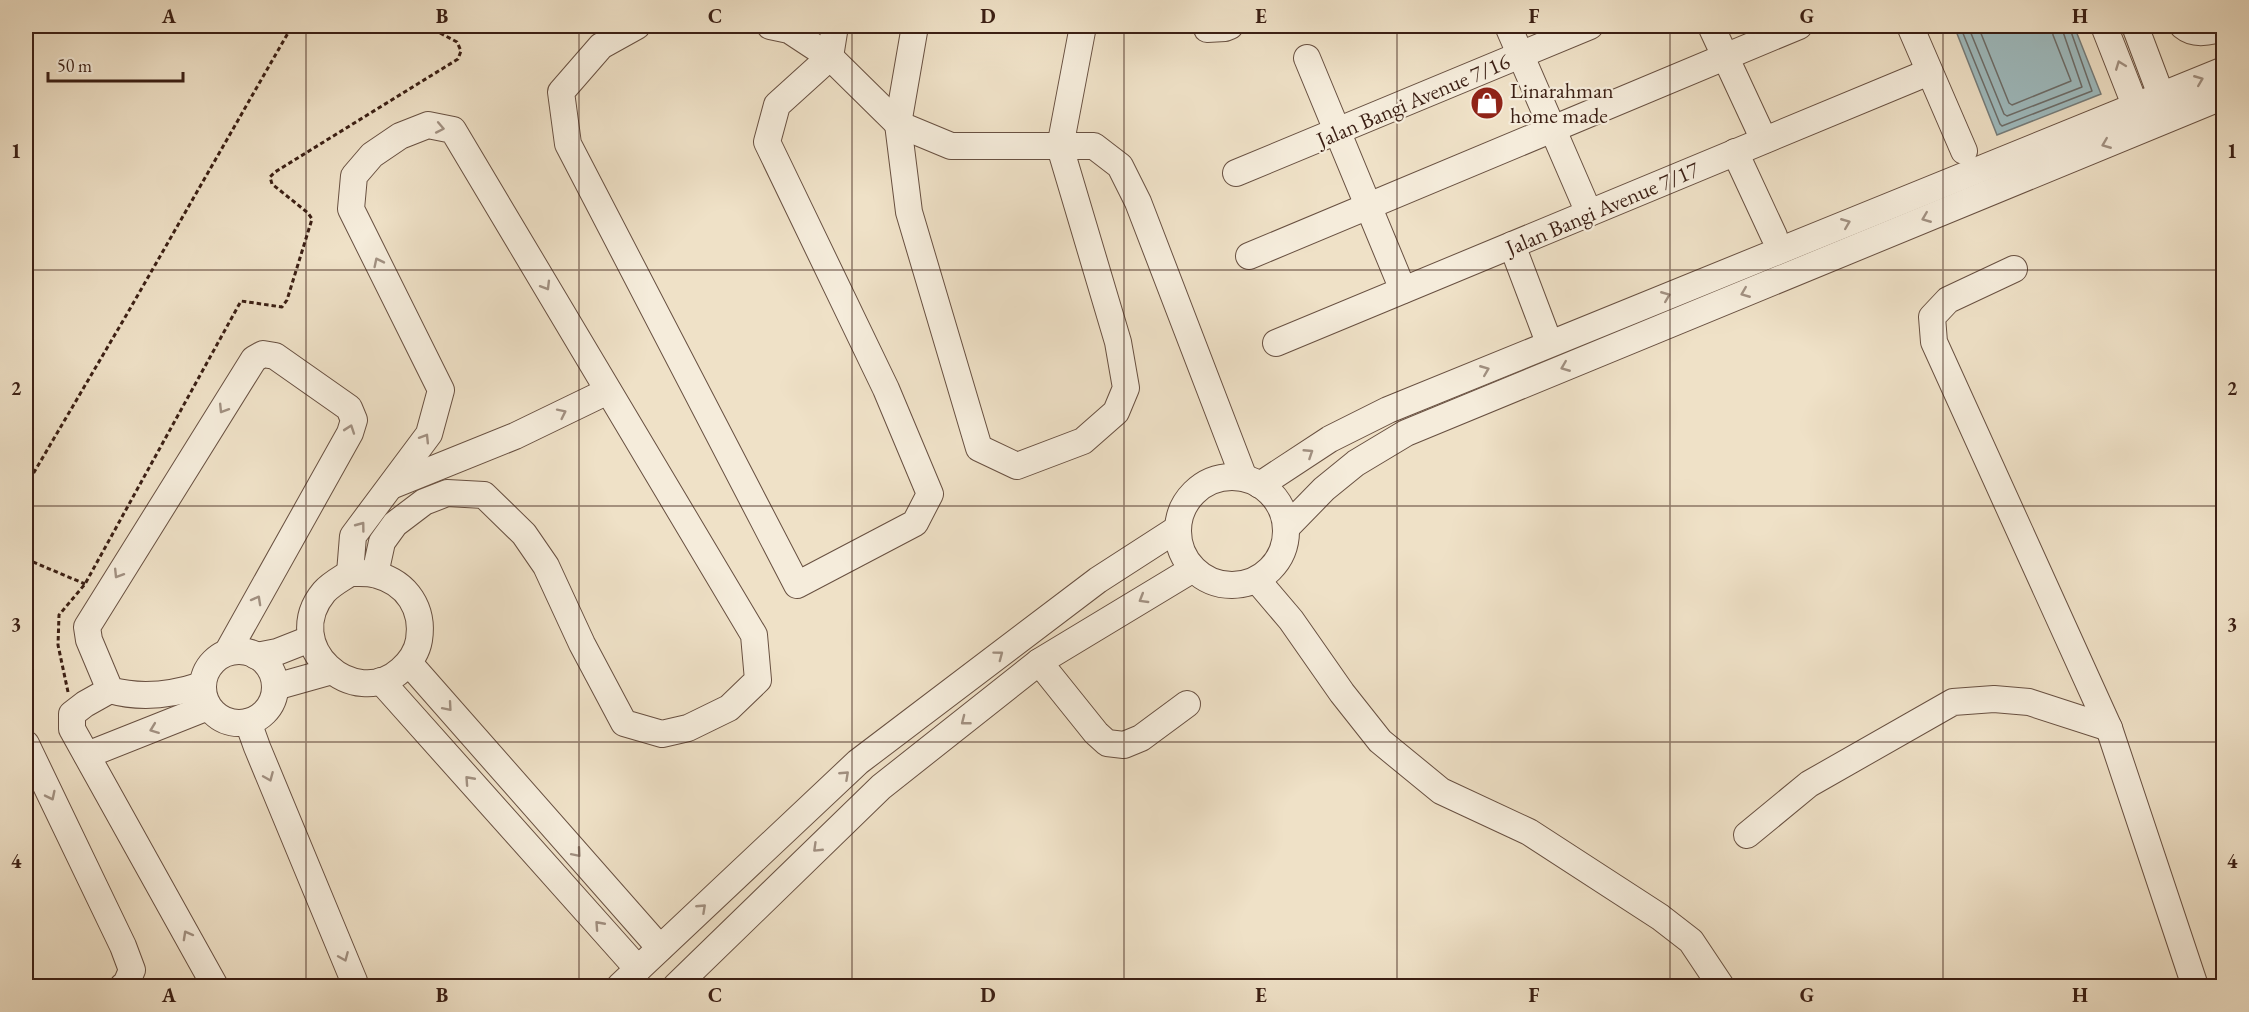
<svg xmlns="http://www.w3.org/2000/svg" width="2249" height="1012" font-family="'EB Garamond',serif">
  <style>
    .water { fill: #9ebbbf; stroke: #767d7b; stroke-width: 1.5 }
    .lines { fill: none; stroke-linecap: round; stroke-linejoin: round }
    .shore { stroke: #6c6d6a; stroke-width: 1.5 }
    .minor-casing { stroke: #685041; stroke-width: 28 }
    .path { stroke: #3b1f14; stroke-width: 3; stroke-dasharray: 4.5 3; stroke-linecap: butt }
    .minor { stroke: #f5ecdb; stroke-width: 26 }
    .oneway { stroke: #a19081 }
    .grid { fill: none; stroke: #3b1f14; stroke-width: 1.5; stroke-opacity: 0.55 }
    .labels { text-anchor: middle; stroke-width: 4.5; stroke-linejoin: round; paint-order: stroke }
    .poi-label { font-size: 22px; fill: #3b1f14; stroke: #f5ecdb; text-anchor: start }
    .street-label { font-size: 22px; fill: #3b1f14; stroke: #f5ecdb }
    .neatline { fill: none; stroke: #3b1f14; stroke-width: 2 }
    .grid-label { font-size: 20px; text-anchor: middle; font-weight: bold; fill: #3b1f14 }
  </style>
  <rect width="100%" height="100%" fill="#efe1c7"/>
  <filter id="stains"><feTurbulence type="fractalNoise" baseFrequency=".00333" numOctaves="4"/><feColorMatrix values="0 0 0 0 .2 0 0 0 0 .09 0 0 0 0 .02 0 0 0 .5 -.17"/></filter>
  <radialGradient id="worn" r=".72"><stop offset=".6" stop-color="#630" stop-opacity="0"/><stop offset="1" stop-color="#630" stop-opacity=".3"/></radialGradient>
  <polygon class="water" points="1954,26 2074,26 2101,94 1997,135"/>
  <g class="lines">
    <g class="shore">
      <polyline points="1960,26 2000,124 2002,126 2092,91 2069,26"/>
      <polyline points="1968,26 2004,114 2007,116 2082,87 2061,26"/>
      <polyline points="1978,26 2009,103 2012,105 2071,81 2053,35 2052,26"/>
    </g>
    <defs>
      <g id="minor">
        <polyline points="637,26 601,46 561,92 568,144 797,585 915,523 930,494 886,389 767,142 777,105 830,57 835,26"/>
        <polyline points="770,26 789,30 830,57 898,124 951,146 1094,146 1120,166 1138,202 1244,478"/>
        <polyline points="915,26 898,124 909,212 979,448 1017,466 1083,441 1116,412 1126,388 1118,342 1060,147 1083,26"/>
        <polyline points="1206,26 1207,29 1225,28 1230,26"/>
        <polyline points="1508,26 1589,213"/>
        <polyline points="1711,26 1764,140"/>
        <polyline points="1910,26 1964,151"/>
        <polyline points="2104,26 2135,105 2147,113"/>
        <polyline points="2135,26 2161,95 2160,110"/>
        <path d="M2183,26C2195,36 2210,32 2224,27"/>
        <polyline points="1307,58 1403,290"/>
        <polyline points="1735,152 1774,236"/>
        <polyline points="1236,173 1590,26"/>
        <polyline points="1512,245 1545,332"/>
        <polyline points="1249,256 1799,26"/>
        <polyline points="2014,269 1948,300 1932,317 1934,342 2109,728 2195,986"/>
        <polyline points="1276,343 1929,72"/>
        <circle cx="1232" cy="531" r="54"/>
        <polyline points="1260,485 1330,439 1388,410 2224,70"/>
        <polyline points="391,486 515,436 608,391"/>
        <polyline points="1286,528 1324,489 1356,463 1406,433 2224,96"/>
        <polyline points="350,573 353,536 429,434 441,390 351,209 354,176 372,155 400,136 428,125 453,130 754,635 758,680 729,708 688,728 662,734 624,723 582,644 546,566 524,534 484,495 447,493 424,502 395,524 382,542 375,574"/>
        <path d="M350,573C359,573 369,572 377,575C407,583 424,609 419,640C417,652 410,662 401,670C354,712 279,646 324,592C331,584 341,579 350,573Z"/>
        <polyline points="1257,580 1291,620 1342,693 1380,741 1441,791 1529,832 1660,917 1691,941 1721,986"/>
        <circle cx="239" cy="687" r="36"/>
        <polyline points="256,656 277,652 310,639"/>
        <polyline points="1039,662 1096,733 1107,743 1124,745 1141,738 1187,704"/>
        <polyline points="409,663 660,948"/>
        <polyline points="381,681 638,969"/>
        <path d="M202,685C172,695 141,699 110,690L89,640L87,627L254,359L263,354L275,356L349,408L354,420L350,433L228,651"/>
        <polyline points="275,687 332,671"/>
        <polyline points="110,690 85,704 72,714 72,729 215,986"/>
        <polyline points="248,722 257,747 354,981 355,986"/>
        <polyline points="26,744 123,946 132,970 126,984 123,986"/>
        <polyline points="87,755 208,707"/>
        <polyline points="1747,835 1809,784 1953,702 1994,699 2029,702 2109,728"/>
        <polyline points="620,986 858,762 1098,580 1177,529"/>
        <polyline points="676,986 881,787 1039,662 1193,569"/>
      </g>
    </defs>
    <use href="#minor" class="minor-casing"/>
    <g class="path">
      <polyline points="26,486 127,314 292,26"/>
      <polyline points="26,559 85,584"/>
      <polyline points="68,692 58,645 59,615 85,584 241,301 282,307 287,300 312,219 308,213 272,184 270,177 275,172 458,59 461,51 457,42 427,26"/>
    </g>
    <use href="#minor" class="minor"/>
  </g>
  <defs><path id="oneway-chevron" d="M-2-3.5L2.5 0L-2 3.5" fill="none" stroke-width="1.6" stroke-linecap="round" stroke-linejoin="round" transform="scale(1.5)"/></defs>
  <g class="oneway">
    <use href="#oneway-chevron" transform="translate(2120 65) rotate(-111)"/>
    <use href="#oneway-chevron" transform="translate(2199 80) rotate(-22)"/>
    <use href="#oneway-chevron" transform="translate(440 128) rotate(11)"/>
    <use href="#oneway-chevron" transform="translate(2106 144) rotate(158)"/>
    <use href="#oneway-chevron" transform="translate(1926 218) rotate(158)"/>
    <use href="#oneway-chevron" transform="translate(1846 223) rotate(-22)"/>
    <use href="#oneway-chevron" transform="translate(378 262) rotate(-116)"/>
    <use href="#oneway-chevron" transform="translate(546 286) rotate(59)"/>
    <use href="#oneway-chevron" transform="translate(1745 293) rotate(158)"/>
    <use href="#oneway-chevron" transform="translate(1666 296) rotate(-22)"/>
    <use href="#oneway-chevron" transform="translate(1565 367) rotate(158)"/>
    <use href="#oneway-chevron" transform="translate(1485 370) rotate(-22)"/>
    <use href="#oneway-chevron" transform="translate(223 409) rotate(122)"/>
    <use href="#oneway-chevron" transform="translate(562 413) rotate(-26)"/>
    <use href="#oneway-chevron" transform="translate(350 429) rotate(-71)"/>
    <use href="#oneway-chevron" transform="translate(425 438) rotate(-58)"/>
    <use href="#oneway-chevron" transform="translate(1309 453) rotate(-33)"/>
    <use href="#oneway-chevron" transform="translate(361 526) rotate(-53)"/>
    <use href="#oneway-chevron" transform="translate(118 574) rotate(122)"/>
    <use href="#oneway-chevron" transform="translate(1143 599) rotate(149)"/>
    <use href="#oneway-chevron" transform="translate(257 600) rotate(-61)"/>
    <use href="#oneway-chevron" transform="translate(999 655) rotate(-37)"/>
    <use href="#oneway-chevron" transform="translate(448 707) rotate(49)"/>
    <use href="#oneway-chevron" transform="translate(965 721) rotate(142)"/>
    <use href="#oneway-chevron" transform="translate(154 729) rotate(159)"/>
    <use href="#oneway-chevron" transform="translate(845 775) rotate(-43)"/>
    <use href="#oneway-chevron" transform="translate(269 777) rotate(67)"/>
    <use href="#oneway-chevron" transform="translate(469 780) rotate(-132)"/>
    <use href="#oneway-chevron" transform="translate(51 796) rotate(64)"/>
    <use href="#oneway-chevron" transform="translate(817 848) rotate(136)"/>
    <use href="#oneway-chevron" transform="translate(577 853) rotate(49)"/>
    <use href="#oneway-chevron" transform="translate(702 908) rotate(-43)"/>
    <use href="#oneway-chevron" transform="translate(599 925) rotate(-132)"/>
    <use href="#oneway-chevron" transform="translate(187 935) rotate(-119)"/>
    <use href="#oneway-chevron" transform="translate(344 957) rotate(67)"/>
  </g>
  <path class="grid" d="M306,26V986M579,26V986M852,26V986M1124,26V986M1397,26V986M1670,26V986M1943,26V986M26,270H2224M26,506H2224M26,742H2224"/>
  <defs>
    <symbol id="shop-disc" viewBox="-11 -11 22 22"><circle r="9.5" fill="#8f2418" stroke="#f5ecdb"/><path d="M-5-2.5h2.3a2.7 3.5 0 0 1 5.4 0H5L5.5 6h-11ZM-1.5-2.5h3a1.5 2.3 0 0 0-3 0Z" fill="#fff"/></symbol>
  </defs>
  <g fill-rule="evenodd">
    <use href="#shop-disc" x="1468" y="84" width="38" height="38"/>
  </g>
  <g class="labels">
    <g class="poi-label">
      <text x="1510" y="98">Linarahman<tspan x="1510" dy="25">home made</tspan></text>
    </g>
    <g class="street-label">
      <text transform="translate(1413 100) rotate(-23)" y="8">Jalan Bangi Avenue 7/16</text>
      <text transform="translate(1602 208) rotate(-23)" y="8">Jalan Bangi Avenue 7/17</text>
    </g>
  </g>
  <rect width="2249" height="1012" fill="none" stroke="#efe1c7" stroke-width="66"/>
  <path d="M48 72v9h135v-9" fill="none" stroke="#3b1f14" stroke-width="3"/>
  <text x="57" y="72" font-size="18" fill="#3b1f14" stroke="#f5ecdb" stroke-width="4.5" paint-order="stroke">50 m</text>
  <rect x="33" y="33" width="2183" height="946" class="neatline"/>
  <g class="grid-label">
    <text x="169" y="23">A</text>
    <text x="442" y="23">B</text>
    <text x="715" y="23">C</text>
    <text x="988" y="23">D</text>
    <text x="1261" y="23">E</text>
    <text x="1534" y="23">F</text>
    <text x="1807" y="23">G</text>
    <text x="2080" y="23">H</text>
    <text x="16" y="158">1</text>
    <text x="2232" y="158">1</text>
    <text x="16" y="395">2</text>
    <text x="2232" y="395">2</text>
    <text x="16" y="631">3</text>
    <text x="2232" y="631">3</text>
    <text x="16" y="868">4</text>
    <text x="2232" y="868">4</text>
    <text x="169" y="1002">A</text>
    <text x="442" y="1002">B</text>
    <text x="715" y="1002">C</text>
    <text x="988" y="1002">D</text>
    <text x="1261" y="1002">E</text>
    <text x="1534" y="1002">F</text>
    <text x="1807" y="1002">G</text>
    <text x="2080" y="1002">H</text>
  </g>
  <rect width="100%" height="100%" filter="url(#stains)"/>
  <rect width="100%" height="100%" fill="url(#worn)"/>
</svg>
